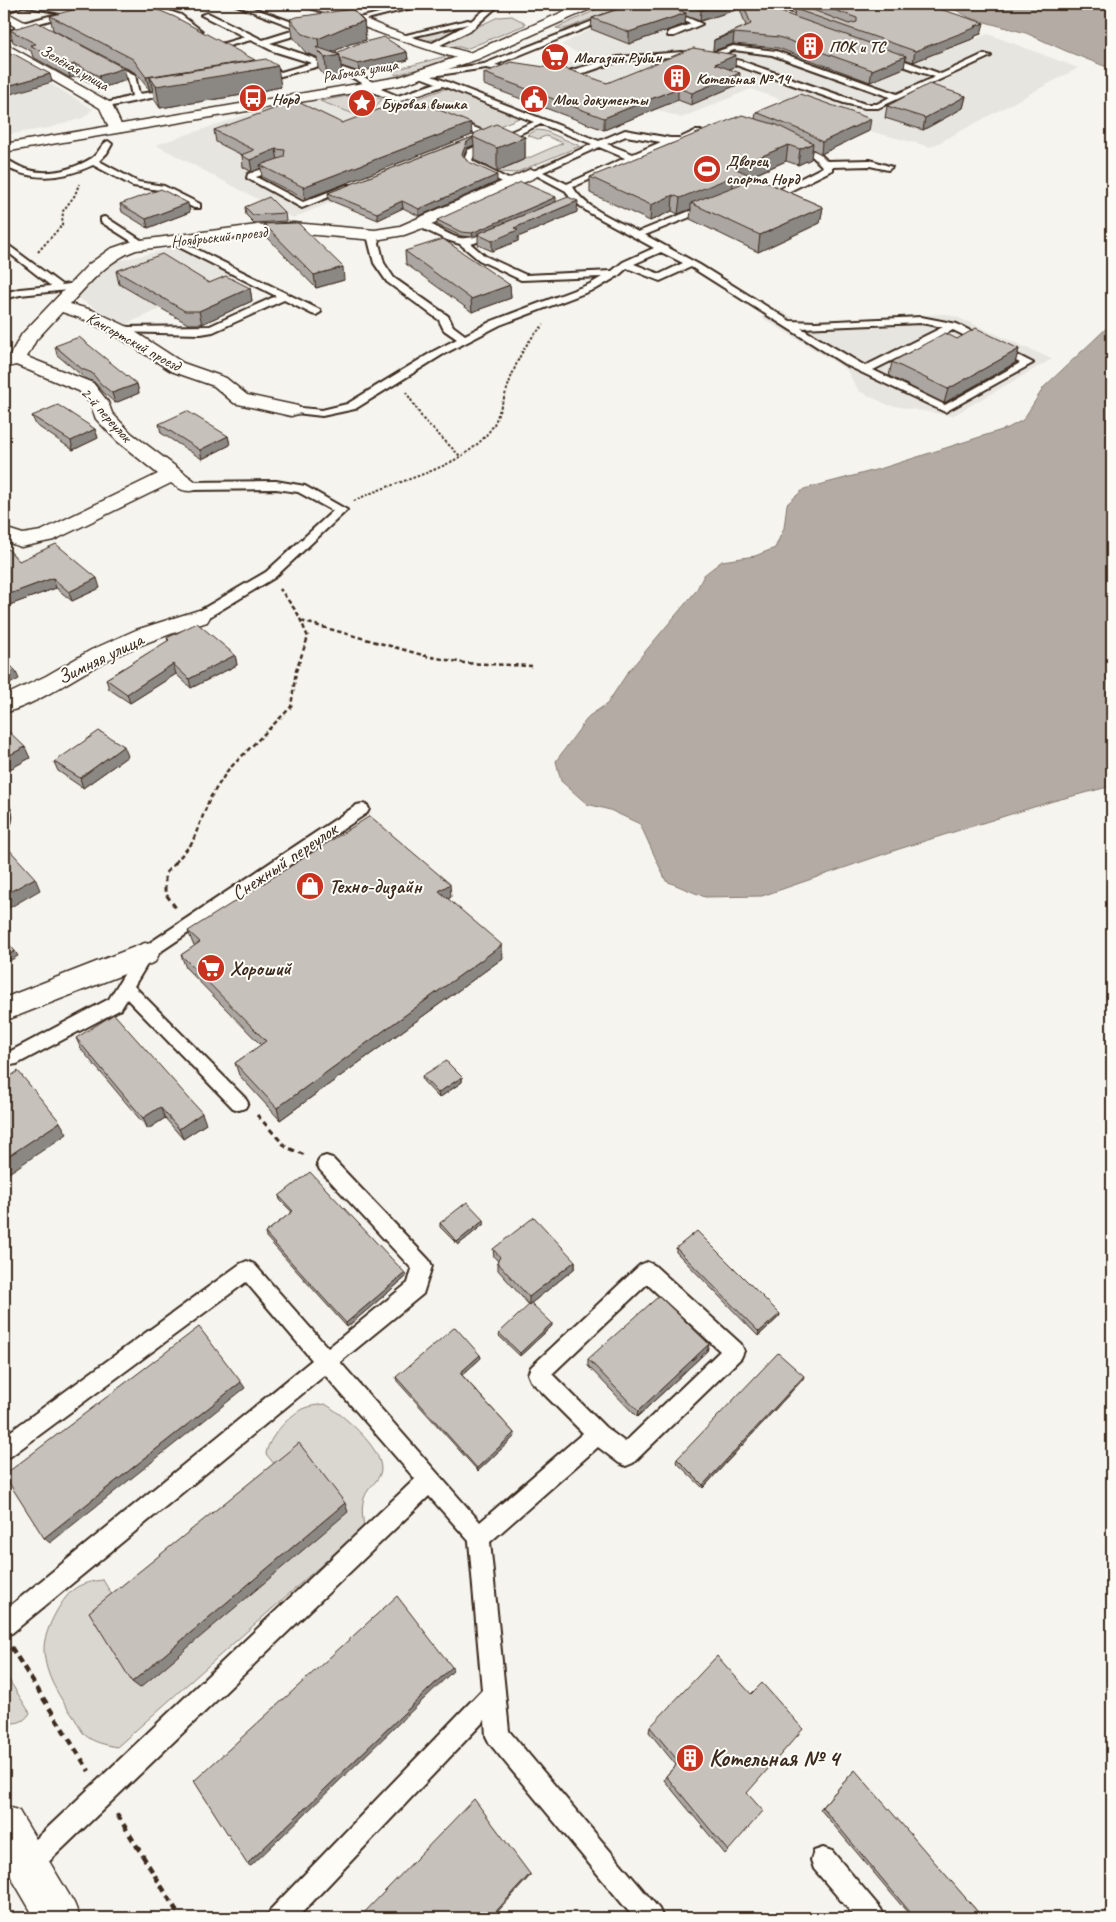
<svg xmlns="http://www.w3.org/2000/svg" width="1116" height="1922" font-family="Caveat,sans-serif">
  <style>
    .built { fill: #e7e5df }
    .green { fill: #dad6d0; stroke: #8a8077 }
    .water { fill: #b4aca4; stroke: #84786e }
    .lines { fill: none; stroke-linecap: round; stroke-linejoin: round }
    .service-casing { stroke: #3b2a1e; stroke-width: 4 }
    .minor-casing { stroke: #3b2a1e; stroke-width: 3 }
    .primary-casing { stroke: #3b2a1e; stroke-width: 3 }
    .path-far3 { stroke: #3b2a1e; stroke-width: 2; stroke-dasharray: 2.5 2; stroke-linecap: butt }
    .path-far2 { stroke: #3b2a1e; stroke-width: 2.5; stroke-dasharray: 4.5 3; stroke-linecap: butt }
    .path-far1 { stroke: #3b2a1e; stroke-width: 3; stroke-dasharray: 5.5 4; stroke-linecap: butt }
    .path { stroke: #3b2a1e; stroke-width: 4.5; stroke-dasharray: 7 5; stroke-linecap: butt }
    .service { fill: #fdfcf7; fill-rule: evenodd }
    .minor { fill: #fdfcf7; fill-rule: evenodd }
    .primary { fill: #fdfcf7; fill-rule: evenodd }
    .wall { fill: #aba6a1; stroke: #3b2a1e }
    .shaded-wall { fill: #8b8783; stroke: #3b2a1e }
    .building { fill: #c7c1bb; stroke: #3b2a1e }
    .labels { text-anchor: middle; stroke-width: 4; stroke-linejoin: round; paint-order: stroke }
    .far-poi-label { font-size: 16px; font-weight: bold; fill: #3b2a1e; stroke: #fdfcf7; text-anchor: start }
    .far-street-label { font-size: 16px; fill: #3b2a1e; stroke: #fdfcf7 }
    .street-label { font-size: 20px; fill: #3b2a1e; stroke: #fdfcf7 }
    .poi-label { font-size: 20px; font-weight: bold; fill: #3b2a1e; stroke: #fdfcf7; text-anchor: start }
    .near-poi-label { font-size: 24px; font-weight: bold; fill: #3b2a1e; stroke: #fdfcf7; text-anchor: start }
  </style>
  <rect width="100%" height="100%" fill="#f5f4ee"/>
  <filter id="ink" filterUnits="userSpaceOnUse"><feTurbulence type="fractalNoise" baseFrequency=".02" numOctaves="2"/><feDisplacementMap in="SourceGraphic" scale="10" xChannelSelector="R" yChannelSelector="G"/><feConvolveMatrix kernelMatrix="1 2 1 2 8 2 1 2 1" color-interpolation-filters="sRGB"/></filter>
  <g filter="url(#ink)">
    <g class="built">
      <polygon points="666,4 757,4 920,60 988,34 1078,68 931,147 869,131 751,89 681,118 590,87 550,69 587,57 561,45 591,29"/>
      <polygon points="4,57 21,66 93,109 83,118 48,128 4,135"/>
      <polygon points="320,101 369,120 390,117 451,145 436,151 446,156 293,218 156,145 260,110"/>
      <polygon points="178,247 234,276 124,325 76,297 112,262"/>
      <polygon points="778,310 797,319 807,321 946,314 957,317 1052,359 952,416 888,405 859,391 846,369 761,317"/>
    </g>
    <g class="green">
      <polygon points="609,4 627,4 571,27 564,29 556,28"/>
      <polygon points="512,16 525,23 525,25 466,49 460,47 444,47 441,44 498,17"/>
      <path d="M463,25C459,36 432,42 419,40L418,37L445,28Z"/>
      <polygon points="446,56 449,58 447,61 396,75 391,71"/>
      <polygon points="447,88 519,118 485,132 413,100"/>
      <polygon points="358,94 370,97 356,103 362,105 374,97 382,99 367,119 320,101"/>
      <polygon points="537,130 545,131 580,146 515,173 499,172 477,161 510,166 563,143 546,136 538,139 527,135"/>
      <path d="M325,1404C342,1414 382,1447 381,1470C380,1478 374,1483 369,1489C360,1501 362,1513 364,1527L117,1747C107,1745 94,1743 85,1735C81,1731 78,1724 75,1719C60,1698 45,1676 44,1650C43,1633 60,1600 74,1589C82,1583 93,1581 103,1580L117,1603L280,1471L266,1454C268,1438 288,1417 302,1409C308,1406 318,1405 325,1404Z"/>
      <path d="M4,1672L30,1713C24,1723 14,1725 4,1721Z"/>
    </g>
    <g class="water">
      <polygon points="945,4 1112,4 1112,69 1066,51 1026,33 970,18"/>
      <polygon points="1112,323 1112,786 1053,801 899,849 762,896 705,897 666,881 640,824 610,810 587,804 561,781 556,761 589,716 607,704 628,672 696,591 704,575 722,561 755,556 775,548 784,528 787,504 804,489 883,468 1008,428 1023,420 1044,387"/>
    </g>
    <g class="lines">
      <defs>
        <g id="service">
          <path d="M17,4C35,4 51,9 68,10C80,12 94,3 107,4L22,28H19V24L61,13L23,6L4,13V9Z"/>
          <polygon points="138,4 148,4 159,8 162,5 211,4 207,6 163,9 181,15 202,31 202,35 199,35 175,19"/>
          <path d="M233,4H242L306,27L314,26V30L270,43L357,73L376,84V87L398,96L436,83L420,77V73L484,64L636,4H645L495,65L521,70V74L486,68L432,76L599,141L625,130L670,138H680L695,131H701V135L685,142L672,143L573,187C585,209 617,220 638,232L707,204H713V208L645,235L700,265L790,321L816,322L921,317L957,324L1033,363L945,412L846,365L691,267L660,281L627,268L618,276L598,288L500,325L442,355L355,409L322,416L287,412L285,410L287,408L291,407L322,410L347,404L434,351L457,339L444,330L439,320L387,282L374,263L367,235L369,233H375L377,235L384,263L394,278L448,316L453,326L465,335L492,321L590,284L602,277L521,280L479,260L460,244L447,240L417,226V222C431,220 446,236 460,238C476,240 490,228 502,230V234L471,244L485,256L526,275L612,271L623,262L654,248L588,212L570,198L566,191L536,175L531,177L527,174L592,144L541,124L475,154L472,160L474,162L516,183L512,186L509,185L468,166L464,160L468,150L490,140L447,121L454,119L498,137L534,122L443,86L405,99L424,107V111H421L365,89L366,85L351,77L320,66L277,77L255,64L262,62L281,72L312,63L273,51L251,40L221,48V44L245,37L201,15L208,13L263,40L298,29ZM626,136L661,142L633,154L607,144ZM599,147L625,158L567,184L543,172ZM661,252L683,263L660,274L634,264ZM921,323L943,327L865,366L801,328ZM953,330L1020,363L945,405L873,370Z"/>
          <polygon points="323,4 335,4 319,9 315,7"/>
          <polygon points="415,4 427,4 343,25 339,23"/>
          <polygon points="492,4 500,4 471,30 434,48 427,46 468,24 402,39 398,37 468,20 471,21"/>
          <polygon points="773,4 783,4 820,19 813,21"/>
          <polygon points="664,10 670,10 702,24 674,36 668,36 668,32 691,24 664,14"/>
          <path d="M733,46L776,51L897,94L935,77L880,58V54H886L941,74L984,54L991,56L878,108H865L844,103L736,65L682,56L619,61L587,72L555,78L551,76L618,57L682,52L707,55ZM734,50L772,55L890,97L877,104H865L741,61L717,56Z"/>
          <polygon points="103,62 109,62 135,75 139,94 175,89 179,91 175,93 103,108 103,104 132,96 128,78 103,66"/>
          <path d="M108,141L112,144L107,153L99,161L138,182L164,186L200,204V208H194L159,190L133,186L93,165C63,179 33,182 4,166V159C13,162 20,168 29,170C50,176 74,169 92,158C99,153 101,144 108,141Z"/>
          <polygon points="791,142 819,153 827,161 870,160 892,167 888,170 870,166 832,167 832,170 776,198 770,198 770,194 823,167 813,157 788,147 788,143"/>
          <polygon points="282,162 286,165 285,167 256,177 303,202 346,185 352,185 353,187 302,208 247,178 248,174"/>
          <polygon points="104,217 107,218 147,244 145,246 139,246 101,222 101,218"/>
          <polygon points="174,238 320,310 321,312 316,315 312,314 284,300 213,332 201,334 116,332 115,330 116,328 120,327 210,326 276,296 171,243 171,239"/>
          <polygon points="4,242 62,285 77,283 82,286 77,289 20,295 4,299 4,293 20,289 51,286 4,249"/>
          <polygon points="276,481 305,486 347,510 274,578 204,620 194,620 192,617 194,614 266,572 333,511 298,492 276,489 189,490 183,486 189,482"/>
          <polygon points="362,804 367,805 369,809 367,813 151,958 134,986 245,1098 248,1103 245,1108 239,1110 233,1108 127,999 121,1009 17,1064 4,1066 4,1052 9,1052 109,999 139,950 357,805"/>
          <path d="M4,807L9,808C12,814 12,820 9,826L4,827Z"/>
          <path d="M326,1156L332,1158L429,1260L432,1266L423,1294L340,1362L480,1522L583,1433L531,1381L528,1374L531,1367L640,1265L647,1262L654,1265L741,1344L744,1351L741,1358L633,1463L626,1466L619,1463L598,1447L490,1542L509,1731L659,1909L663,1918H634L490,1744L486,1736L485,1720L297,1918H267L271,1909L482,1690L469,1541L429,1496L36,1874L27,1877L18,1874L15,1865L18,1856L415,1479L325,1375L12,1633L4,1636V1611L312,1360L246,1282L11,1456L4,1459V1436L240,1264L247,1261L254,1264L328,1348L408,1283L412,1269L320,1170L317,1164L320,1158ZM647,1284L720,1351L625,1442L605,1427L552,1374Z"/>
          <polygon points="823,1848 832,1851 881,1909 885,1918 856,1918 814,1869 811,1860 814,1851"/>
        </g>
        <g id="minor">
          <path d="M304,4C335,2 363,19 391,30C418,40 446,46 473,54L475,57L468,61C412,47 360,24 306,7Z"/>
          <polygon points="4,11 32,26 34,29 32,32 4,40 4,32 17,28 4,20"/>
          <polygon points="4,43 111,103 123,129 121,132 111,132 100,108 4,52"/>
          <path d="M531,169L536,171L539,174L536,177L439,222L404,235L375,240L293,233L257,235L136,250C108,260 90,283 70,304L92,310L126,326L183,363L226,378L247,395L298,406L300,410L298,414L291,416L234,403L214,386L171,371L114,334L80,318L62,312L36,340L27,357L93,383L108,402L112,413L131,433L196,482L199,486L196,490C185,493 180,489 171,483L54,540L21,547L4,541V528L23,534L41,531L158,474L117,441L96,419L90,403L79,391L16,365L4,368V357L10,355L22,334L88,265L110,249L133,241L257,225L293,223L375,230L400,226Z"/>
          <path d="M199,610L207,612L210,617L207,622C173,633 138,644 106,661C75,677 38,704 4,713V696L46,676L91,650L136,630Z"/>
          <polygon points="145,943 155,946 159,954 155,962 4,1021 4,998"/>
        </g>
        <g id="primary">
          <polygon points="581,4 597,4 595,7 478,59 401,85 4,152 4,144 399,77 469,53"/>
          <polygon points="4,1805 19,1811 74,1903 80,1918 35,1918 4,1865"/>
        </g>
      </defs>
      <use href="#service" class="service-casing"/>
      <use href="#minor" class="minor-casing"/>
      <use href="#primary" class="primary-casing"/>
      <g class="path-far3">
        <polyline points="38,252 62,225 63,211 75,195 79,184"/>
        <polyline points="406,392 423,419 461,457"/>
        <path d="M354,501C398,478 460,472 491,429C497,421 499,410 503,401C513,372 520,346 544,325"/>
      </g>
      <g class="path-far2">
        <polyline points="301,621 426,656 464,663 532,666"/>
        <polyline points="175,863 192,843 210,798 228,770 291,707 296,671 308,637 298,614 280,589"/>
      </g>
      <g class="path-far1">
        <polyline points="176,862 165,874 165,893 176,908"/>
        <polyline points="257,1115 286,1147 307,1156"/>
      </g>
      <g class="path">
        <polyline points="11,1647 89,1771"/>
        <polyline points="117,1814 176,1910 169,1918"/>
      </g>
      <use href="#service" class="service"/>
      <use href="#minor" class="minor"/>
      <use href="#primary" class="primary"/>
    </g>
    <g class="wall">
      <polygon points="633,4 739,4 739,9 700,21 686,16 685,24 629,44 591,29 592,18"/>
      <polygon points="741,4 758,4 794,17 795,9 813,10 814,4 876,4 893,9 981,34 975,36 975,38 913,62 905,59 904,68 870,82 778,48 733,44 713,51 714,40 746,26 740,9"/>
      <polygon points="50,16 255,61 281,87 255,92 255,93 160,108 154,99 153,91 150,91 136,73 53,30"/>
      <polygon points="290,19 364,21 366,40 350,44 332,52 336,53 407,52 408,60 359,72 341,66 342,76 327,79 318,68 317,57 306,53 293,37"/>
      <polygon points="10,30 127,80 101,88 77,76 70,78 33,57 31,51 13,42"/>
      <polygon points="735,67 729,69 739,84 691,105 678,100 604,130 484,85 484,73 607,83"/>
      <polygon points="966,96 963,108 923,130 885,118 887,106"/>
      <polygon points="756,112 869,131 821,154 812,149 811,159 798,165 786,161 752,176 823,207 820,223 758,252 690,219 691,209 678,214 672,211 650,221 590,193 590,177 755,119"/>
      <polygon points="342,123 472,135 305,199 262,177 261,168 252,172 243,167 242,155 216,142 214,130"/>
      <polygon points="473,137 525,137 525,159 497,171 474,160 474,145 467,148 464,157 467,161 497,182 419,216 403,208 378,220 329,200 328,193"/>
      <polygon points="556,202 577,212 518,237 518,241 492,251 478,245 478,235 473,237 461,236 437,225 437,220"/>
      <polygon points="120,204 190,212 148,228 122,212"/>
      <polygon points="245,207 285,213 286,221 254,223 246,215"/>
      <polygon points="264,224 344,280 316,288 266,236"/>
      <polygon points="405,251 510,285 511,298 472,312 406,264"/>
      <polygon points="116,271 250,288 252,301 202,324 188,324 119,284"/>
      <polygon points="957,339 1019,349 1015,363 944,403 889,376 892,362"/>
      <polygon points="55,346 137,384 139,393 115,403 104,393 94,382 85,378 57,355"/>
      <polygon points="32,416 95,429 98,438 73,450 36,425"/>
      <polygon points="159,424 228,436 230,445 202,459 161,433"/>
      <polygon points="4,545 19,561 100,588 72,601 56,588 4,607"/>
      <polygon points="167,638 235,655 237,665 191,688 176,674 130,703 109,689 106,679 168,641"/>
      <polygon points="4,727 30,758 8,770 5,767 4,767"/>
      <polygon points="128,756 83,788 58,771 54,762"/>
      <polygon points="451,897 448,899 503,958 280,1120 239,1075 235,1063 261,1045 186,968 181,955 195,946 193,944 188,931"/>
      <polygon points="76,1038 206,1124 183,1139 165,1118 148,1129 81,1049"/>
      <polygon points="422,1076 462,1077 462,1082 439,1098 423,1081"/>
      <polygon points="279,1196 406,1277 347,1327 266,1237 265,1233 292,1212 280,1200"/>
      <polygon points="484,1220 484,1224 458,1245 440,1227 440,1223"/>
      <polygon points="676,1248 780,1314 779,1317 758,1336 676,1252"/>
      <polygon points="493,1249 575,1261 575,1268 529,1305 498,1270 498,1261 494,1257"/>
      <polygon points="552,1326 520,1356 499,1336 499,1333"/>
      <polygon points="709,1344 707,1351 637,1417 588,1366 588,1359"/>
      <polygon points="480,1355 481,1358 462,1375 514,1433 515,1436 478,1471 397,1381 396,1377"/>
      <polygon points="803,1379 703,1488 676,1462 677,1459"/>
      <polygon points="650,1727 747,1793 728,1851 725,1854 664,1780 666,1776 676,1765 649,1732"/>
      <polygon points="854,1771 983,1918 912,1918 820,1809"/>
    </g>
    <g class="shaded-wall">
      <polygon points="720,4 739,4 739,9 700,21 701,10"/>
      <polygon points="686,13 685,24 629,44 629,32"/>
      <polygon points="364,21 366,40 350,44 323,56 319,52 318,39 348,26"/>
      <polygon points="984,23 981,34 975,36 975,38 913,62 915,51"/>
      <polygon points="734,33 733,44 713,51 714,40"/>
      <polygon points="407,52 408,60 359,72 358,64"/>
      <polygon points="340,55 342,76 327,79 325,58"/>
      <polygon points="736,55 735,67 714,75 715,64"/>
      <polygon points="906,56 904,68 870,82 872,70"/>
      <polygon points="255,60 257,70 278,66 281,87 255,92 255,93 160,108 156,86 150,77 153,91 150,91 146,77"/>
      <polygon points="75,64 77,76 70,78 67,66"/>
      <polygon points="124,68 127,80 101,88 99,76"/>
      <polygon points="740,73 739,84 691,105 692,93"/>
      <polygon points="50,74 52,82 4,96 4,87"/>
      <polygon points="678,88 678,100 604,130 604,118"/>
      <polygon points="966,96 963,108 923,130 925,118"/>
      <polygon points="5,97 7,105 4,106 4,98"/>
      <polygon points="871,119 869,131 821,154 822,142"/>
      <polygon points="471,123 472,135 305,199 303,187"/>
      <polygon points="525,137 525,159 497,171 497,148"/>
      <polygon points="473,138 474,145 467,148 462,161 462,154 467,142"/>
      <polygon points="813,143 811,159 798,165 800,149"/>
      <polygon points="788,145 786,161 742,180 742,178 741,176 734,176 732,192 691,203 691,209 678,214 680,198 734,168"/>
      <polygon points="276,149 278,161 260,165 261,168 252,172 250,160"/>
      <polygon points="497,175 497,182 419,216 419,209"/>
      <polygon points="673,195 672,211 650,221 651,205"/>
      <polygon points="556,197 556,202 477,234 478,235 473,237 472,233"/>
      <polygon points="402,201 403,208 378,220 377,213"/>
      <polygon points="578,201 577,212 518,237 518,241 492,251 492,241 514,228"/>
      <polygon points="188,203 190,212 148,228 146,219"/>
      <polygon points="823,207 820,223 758,252 760,235"/>
      <polygon points="343,267 344,280 316,288 314,275"/>
      <polygon points="510,285 511,298 472,312 471,299"/>
      <polygon points="250,288 252,301 202,324 199,311"/>
      <polygon points="1019,349 1015,363 944,403 948,389"/>
      <polygon points="137,384 139,393 115,403 112,393"/>
      <polygon points="95,429 98,438 73,450 71,441"/>
      <polygon points="228,436 230,445 202,459 200,450"/>
      <polygon points="53,578 56,588 4,607 4,596"/>
      <polygon points="97,578 100,588 72,601 69,592"/>
      <polygon points="235,655 237,665 191,688 189,679"/>
      <polygon points="173,664 176,674 130,703 127,694"/>
      <polygon points="15,670 19,679 4,687 4,675"/>
      <polygon points="124,746 128,756 83,788 80,778"/>
      <polygon points="25,747 30,758 8,770 4,760 4,758"/>
      <polygon points="35,878 40,890 4,911 4,895"/>
      <polygon points="450,884 451,897 440,904 439,891"/>
      <polygon points="502,945 503,958 280,1120 277,1108"/>
      <polygon points="15,951 18,956 4,964 4,958"/>
      <polygon points="462,1077 462,1082 439,1098 438,1093"/>
      <polygon points="160,1107 165,1118 148,1129 143,1118"/>
      <polygon points="202,1113 206,1124 183,1139 179,1129"/>
      <polygon points="60,1122 67,1134 6,1175 4,1171 4,1159"/>
      <polygon points="484,1220 484,1224 458,1245 457,1242"/>
      <polygon points="575,1261 575,1268 529,1305 529,1297"/>
      <polygon points="405,1273 406,1277 347,1327 346,1323"/>
      <polygon points="780,1314 779,1317 758,1336 759,1332"/>
      <polygon points="552,1323 552,1326 520,1356 520,1353"/>
      <polygon points="709,1344 707,1351 637,1417 638,1411"/>
      <polygon points="480,1355 481,1358 460,1377 460,1373"/>
      <polygon points="804,1376 803,1379 703,1488 703,1485"/>
      <polygon points="241,1382 245,1388 50,1543 44,1538"/>
      <polygon points="514,1433 515,1436 478,1471 477,1468"/>
      <polygon points="345,1503 348,1512 140,1688 132,1682"/>
      <polygon points="452,1667 453,1671 251,1866 247,1864"/>
      <polygon points="530,1874 530,1876 492,1918 490,1918"/>
    </g>
    <g class="building">
      <polygon points="95,4 144,4 175,17 255,60 146,77 133,59 50,16"/>
      <polygon points="633,4 662,4 686,13 629,32 592,18"/>
      <polygon points="684,4 720,4 701,10"/>
      <polygon points="743,4 758,4 906,56 872,70 779,37 734,33 714,40 751,24"/>
      <polygon points="818,4 876,4 893,9 909,4 924,4 984,23 975,26 977,27 915,51 795,9 803,6 849,24 857,22 857,18"/>
      <polygon points="352,9 364,21 348,26 318,39 303,34 290,19 297,17"/>
      <polygon points="37,22 124,68 99,76 75,64 67,66 30,45 36,44 10,30"/>
      <polygon points="384,37 407,52 358,64 340,58 340,55 336,53 357,44"/>
      <polygon points="316,47 340,55 325,58"/>
      <polygon points="693,48 736,55 715,64 740,73 692,93 678,88 604,118 484,73 511,62 558,69 564,68 607,83"/>
      <polygon points="14,54 50,74 4,87 4,56"/>
      <polygon points="266,59 278,66 250,71 251,71 156,86 150,77"/>
      <polygon points="929,84 966,96 925,118 887,106"/>
      <polygon points="800,94 871,119 822,142 808,133 756,112"/>
      <polygon points="410,98 471,123 303,187 260,165 284,157 285,150 276,149 250,160 241,155 254,150 214,130 296,101 342,123"/>
      <polygon points="742,115 777,125 813,143 800,149 788,145 734,168 823,207 760,235 691,203 741,184 742,178 741,176 734,176 680,198 673,195 651,205 590,177"/>
      <polygon points="496,124 525,137 497,148 473,137 475,133"/>
      <polygon points="473,137 473,138 467,142 462,154 467,161 497,175 419,209 402,201 377,213 328,193"/>
      <polygon points="521,182 556,197 472,233 461,232 437,220"/>
      <polygon points="161,189 188,203 146,219 120,204"/>
      <polygon points="269,197 285,213 253,215 245,207"/>
      <polygon points="568,197 578,201 514,228 518,230 492,241 477,234"/>
      <polygon points="298,223 343,267 314,275 264,224"/>
      <polygon points="443,239 510,285 471,299 405,251"/>
      <polygon points="162,254 209,283 226,276 250,288 199,311 185,311 116,271"/>
      <polygon points="976,328 1019,349 948,389 892,362 945,333 957,339"/>
      <polygon points="79,337 137,384 112,393 101,384 92,373 82,369 55,346"/>
      <polygon points="58,405 95,429 71,441 32,416"/>
      <polygon points="187,411 228,436 200,450 159,424"/>
      <polygon points="56,544 97,578 69,592 53,578 4,596 4,545 19,561"/>
      <polygon points="197,623 235,655 189,679 173,664 127,694 106,679 169,640 167,638"/>
      <polygon points="4,659 15,670 4,675"/>
      <polygon points="4,727 25,747 4,758"/>
      <polygon points="99,731 124,746 80,778 54,762"/>
      <polygon points="370,816 450,884 439,891 502,945 277,1108 235,1063 266,1041 181,955 200,942 188,931"/>
      <polygon points="6,846 35,878 4,895 4,848"/>
      <polygon points="4,939 15,951 4,958"/>
      <polygon points="114,1014 202,1113 179,1129 160,1107 143,1118 76,1038"/>
      <polygon points="446,1061 462,1077 438,1093 422,1076"/>
      <polygon points="18,1071 60,1122 4,1159 4,1081"/>
      <polygon points="310,1172 405,1273 346,1323 265,1233 293,1211 279,1196"/>
      <polygon points="467,1202 484,1220 457,1242 440,1223"/>
      <polygon points="534,1217 575,1261 529,1297 497,1262 500,1257 493,1249"/>
      <polygon points="697,1231 780,1314 759,1332 676,1248"/>
      <polygon points="659,1296 709,1344 638,1411 588,1359"/>
      <polygon points="531,1303 552,1323 520,1353 499,1333"/>
      <polygon points="199,1327 241,1382 44,1538 4,1475"/>
      <polygon points="455,1327 480,1355 460,1373 514,1433 477,1468 396,1377"/>
      <polygon points="778,1353 804,1376 703,1485 677,1459"/>
      <polygon points="299,1443 345,1503 132,1682 89,1612"/>
      <polygon points="397,1596 452,1667 247,1864 194,1781"/>
      <polygon points="717,1656 751,1694 762,1683 803,1729 747,1793 763,1811 728,1851 666,1776 679,1762 650,1727"/>
      <polygon points="855,1770 983,1918 915,1918 822,1807"/>
      <polygon points="474,1799 530,1874 490,1918 359,1918"/>
    </g>
  </g>
  <defs>
    <symbol id="building-disc" viewBox="-11 -11 22 22"><circle r="9.5" fill="#c8321e" stroke="#fdfcf7"/><path d="M-4-6H4V6H1V3H-1V6H-4ZM-2.5-4.3h1.7v1.8h-1.7ZM.8-4.3h1.7v1.8H.8ZM-2.5-1h1.7V.8h-1.7ZM.8-1h1.7V.8H.8Z" fill="#fff"/></symbol>
    <symbol id="supermarket-disc" viewBox="-11 -11 22 22"><circle r="9.5" fill="#c8321e" stroke="#fdfcf7"/><path d="M-6-5.5h2.5l.6 2H6L4.5 2H-2.5L-4.4-4H-6ZM-1.5 3.2a1.3 1.3 0 1 0 .1 0ZM3 3.2a1.3 1.3 0 1 0 .1 0Z" fill="#fff"/></symbol>
    <symbol id="bus-disc" viewBox="-11 -11 22 22"><circle r="9.5" fill="#c8321e" stroke="#fdfcf7"/><path d="M-5-6H5V4H4V6H2V4H-2V6H-4V4H-5ZM-3.5-4V0h7V-4ZM-3.5 1.2v1.5H-2V1.2ZM2 1.2v1.5H3.5V1.2Z" fill="#fff"/></symbol>
    <symbol id="civic-disc" viewBox="-11 -11 22 22"><circle r="9.5" fill="#c8321e" stroke="#fdfcf7"/><path d="M-.6-6.5H3V-4.5H.6V-3L4-1V1h2V6H-6V1h2V-1L-.6-3ZM-1.2 2.5V6h2.4V2.5Z" fill="#fff"/></symbol>
    <symbol id="sight-disc" viewBox="-11 -11 22 22"><circle r="9.5" fill="#c8321e" stroke="#fdfcf7"/><path d="M0-6L1.8-2.2L6-1.7L2.9 1.2L3.7 5.4L0 3.3L-3.7 5.4L-2.9 1.2L-6-1.7L-1.8-2.2Z" fill="#fff"/></symbol>
    <symbol id="stadium-disc" viewBox="-11 -11 22 22"><circle r="9.5" fill="#c8321e" stroke="#fdfcf7"/><path d="M0-5a6.5 5 0 1 0 0 10a6.5 5 0 1 0 0-10ZM-3.5-1.8h7v3.6h-7Z" fill="#fff"/></symbol>
    <symbol id="shop-disc" viewBox="-11 -11 22 22"><circle r="9.5" fill="#c8321e" stroke="#fdfcf7"/><path d="M-5-2.5h2.3a2.7 3.5 0 0 1 5.4 0H5L5.5 6h-11ZM-1.5-2.5h3a1.5 2.3 0 0 0-3 0Z" fill="#fff"/></symbol>
  </defs>
  <g fill-rule="evenodd">
    <use href="#building-disc" x="794" y="30" width="32" height="32"/>
    <use href="#supermarket-disc" x="539" y="41" width="32" height="32"/>
    <use href="#building-disc" x="661" y="62" width="32" height="32"/>
    <use href="#bus-disc" x="237" y="82" width="32" height="32"/>
    <use href="#civic-disc" x="518" y="83" width="32" height="32"/>
    <use href="#sight-disc" x="346" y="87" width="32" height="32"/>
    <use href="#stadium-disc" x="691" y="153" width="32" height="32"/>
    <use href="#shop-disc" x="294" y="870" width="32" height="32"/>
    <use href="#supermarket-disc" x="195" y="952" width="32" height="32"/>
    <use href="#building-disc" x="674" y="1742" width="32" height="32"/>
  </g>
  <g class="labels">
    <g class="far-poi-label">
      <text x="829" y="52">ПОК и ТС</text>
      <text x="574" y="63">Магазин Рубин</text>
      <text x="696" y="84">Котельная № 14</text>
      <text x="272" y="104">Норд</text>
      <text x="553" y="105">Мои документы</text>
      <text x="381" y="109">Буровая вышка</text>
      <text x="726" y="166">Дворец<tspan x="726" dy="18">спорта Норд</tspan></text>
    </g>
    <g class="far-street-label">
      <text transform="translate(75 67) rotate(30)" y="6">Зелёная улица</text>
      <text transform="translate(360 70) rotate(-10)" y="6">Рабочая улица</text>
      <text transform="translate(219 236) rotate(-6)" y="6">Ноябрьский проезд</text>
      <text transform="translate(134 341) rotate(29)" y="6">Качгортский проезд</text>
      <text transform="translate(107 414) rotate(48)" y="6">2-й переулок</text>
    </g>
    <g class="street-label">
      <text transform="translate(100 658) rotate(-26)" y="7">Зимняя улица</text>
      <text transform="translate(284 861) rotate(-34)" y="7">Снежный переулок</text>
    </g>
    <g class="poi-label">
      <text x="329" y="893">Техно-дизайн</text>
      <text x="230" y="975">Хороший</text>
    </g>
    <g class="near-poi-label">
      <text x="709" y="1766">Котельная № 4</text>
    </g>
  </g>
  <rect width="1116" height="1922" fill="none" stroke="#fdfcf7" stroke-width="20"/>
  <rect x="10" y="10" width="1096" height="1902" fill="none" stroke="#3b2a1e" stroke-width="2" filter="url(#ink)"/>
</svg>
